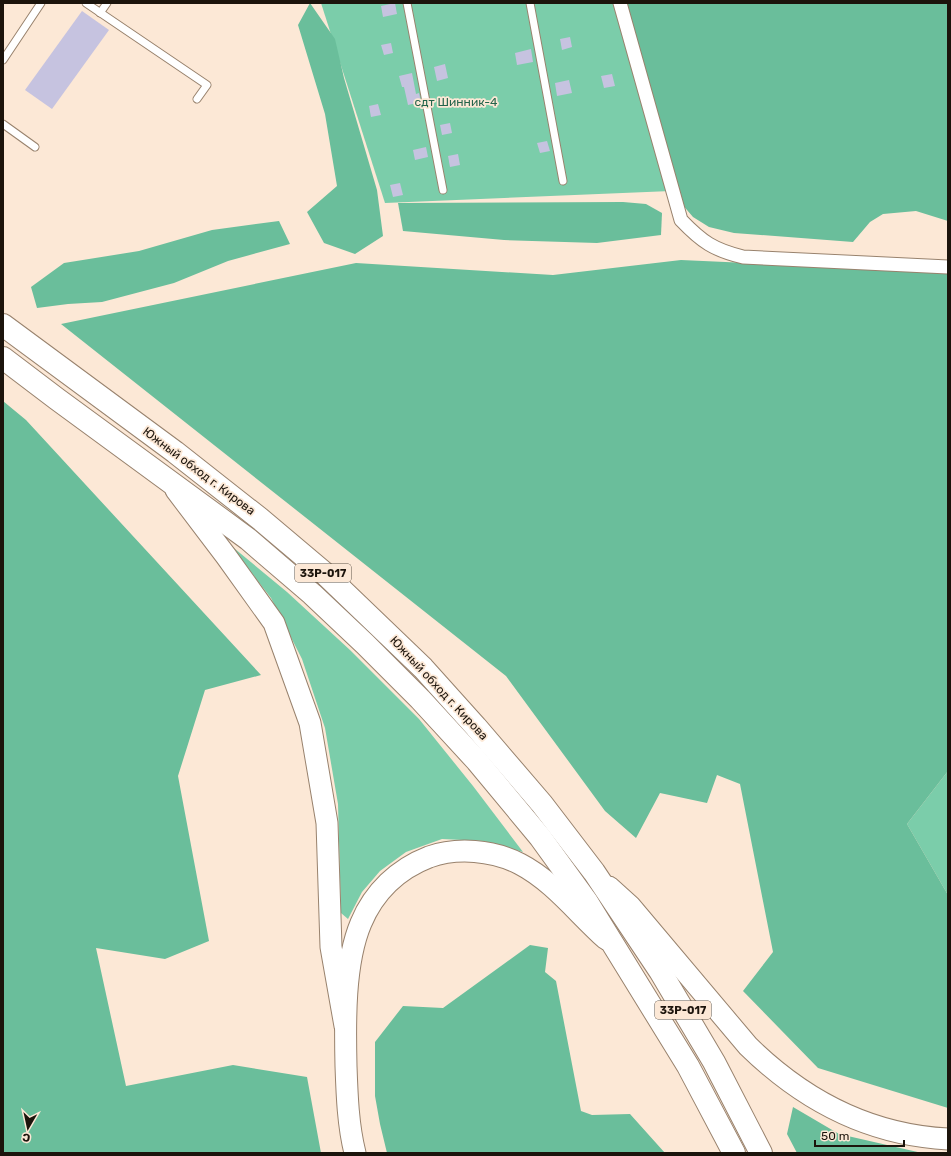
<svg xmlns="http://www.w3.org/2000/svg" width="951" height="1156" font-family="Rubik,sans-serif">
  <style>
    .green { fill: #7bcdaa }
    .forest { fill: #6abe9b }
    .building { fill: #c6c3e0 }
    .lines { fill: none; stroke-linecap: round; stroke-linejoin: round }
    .service-casing { stroke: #98826d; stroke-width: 9 }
    .minor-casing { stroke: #98826d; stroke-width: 15 }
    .primary-casing { stroke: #98826d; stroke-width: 23 }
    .trunk-casing { stroke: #98826d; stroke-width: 24 }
    .service { stroke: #fff; stroke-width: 7 }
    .minor { stroke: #fff; stroke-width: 13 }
    .primary { stroke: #fff; stroke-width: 21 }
    .trunk { stroke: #fff; stroke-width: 22 }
    .labels { text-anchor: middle; stroke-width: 3.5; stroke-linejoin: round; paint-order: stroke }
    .shield { fill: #fce8d6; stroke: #5f5449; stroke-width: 1 }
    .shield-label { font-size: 11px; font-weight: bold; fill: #1c140c }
    .park-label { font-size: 12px; fill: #24644b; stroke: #fce8d6 }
    .street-label { font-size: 12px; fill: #1c140c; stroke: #fce8d6 }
  </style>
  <rect width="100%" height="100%" fill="#fce8d6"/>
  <g class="green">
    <polygon points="321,3 619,3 671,191 385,203"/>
    <polygon points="229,544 287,592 350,650 419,719 473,786 523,852 483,841 442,839 406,852 380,871 362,892 348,919 341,913 338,804 325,728 302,659 271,598"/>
    <polygon points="948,771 948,895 907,824"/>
  </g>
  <g class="forest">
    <polygon points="310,3 335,39 344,78 377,190 383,236 355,254 324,243 307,212 337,186 325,114 298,25"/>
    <polygon points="625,3 948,3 948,221 916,211 883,214 870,222 853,242 734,233 709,227 693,217 681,203"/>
    <polygon points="623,202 646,204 662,213 661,235 597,243 504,240 403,231 398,203"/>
    <polygon points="279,221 290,244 228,261 174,283 102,302 68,304 37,308 31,287 64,263 139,251 212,230"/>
    <polygon points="681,260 948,272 948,771 907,824 948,895 948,1108 818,1068 743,991 773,952 740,784 717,775 707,803 660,793 636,838 605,811 506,676 61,324 356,263 553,275"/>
    <polygon points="3,401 26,420 261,675 205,690 178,776 209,941 165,959 96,948 126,1086 233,1065 307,1077 321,1153 3,1153"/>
    <polygon points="530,945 548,948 545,972 556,981 581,1111 592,1115 630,1114 665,1153 387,1153 380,1124 375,1096 375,1042 403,1006 443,1008"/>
    <polygon points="793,1107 839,1134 922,1153 797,1153 787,1134"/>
  </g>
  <g class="building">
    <polygon points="395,3 397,14 383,17 381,6"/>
    <polygon points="82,11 109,30 52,109 25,90"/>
    <polygon points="570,37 572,47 562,50 560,39"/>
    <polygon points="391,43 393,53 384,55 381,45"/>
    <polygon points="531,49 533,62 517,65 515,53"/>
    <polygon points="445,64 448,78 437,81 434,67"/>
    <polygon points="412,73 416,94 419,93 421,102 408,105 404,87 402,87 399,76"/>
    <polygon points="612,74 615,86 604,88 601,76"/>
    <polygon points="569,80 572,93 557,96 555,83"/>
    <polygon points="378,104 381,115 371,117 369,106"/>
    <polygon points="450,123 452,133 442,135 440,125"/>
    <polygon points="547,141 550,151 540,153 537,143"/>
    <polygon points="426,147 428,157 415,160 413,150"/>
    <polygon points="458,154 460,165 450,167 448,156"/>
    <polygon points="400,183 403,195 393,197 390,185"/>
  </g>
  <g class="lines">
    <defs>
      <g id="service">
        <polyline points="86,3 207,85 197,99"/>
        <polyline points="407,3 443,190"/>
        <polyline points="530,3 563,181"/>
        <polyline points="100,13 107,3"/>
        <polyline points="3,60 41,3"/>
        <polyline points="3,124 35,147"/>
      </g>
      <path id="minor" d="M620,3L681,220C702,242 714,250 743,257L948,267"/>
      <g id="primary">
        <polyline points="176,490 226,556 274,623 310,723 327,823 331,947 345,1026"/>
        <path d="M609,887L630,906L748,1046C804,1101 869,1135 948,1139"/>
        <path d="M355,1153C348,1125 347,1095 346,1066C345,1023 344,963 361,923C374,892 398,869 429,857C457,847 493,850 520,864C553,881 578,914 606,939"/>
      </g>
      <g id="trunk">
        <polyline points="3,325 175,452 259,518 323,572 423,668 476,727 542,804 594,872 660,971 714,1062 761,1153"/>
        <polyline points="3,358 57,399 248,539 312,594 365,644 420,699 477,761 540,837 587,902 688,1066 734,1153"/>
      </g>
    </defs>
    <use href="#service" class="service-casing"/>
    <use href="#minor" class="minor-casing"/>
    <use href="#primary" class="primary-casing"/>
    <use href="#trunk" class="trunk-casing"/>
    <use href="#service" class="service"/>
    <use href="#minor" class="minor"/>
    <use href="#primary" class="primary"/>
    <use href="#trunk" class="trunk"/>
  </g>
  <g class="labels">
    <g class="shield">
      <rect x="295" y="564" width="56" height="18" rx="3"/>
      <rect x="655" y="1001" width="56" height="18" rx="3"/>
    </g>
    <g class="shield-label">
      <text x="323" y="577">33Р-017</text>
      <text x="683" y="1014">33Р-017</text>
    </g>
    <g class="park-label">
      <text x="456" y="106">сдт Шинник-4</text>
    </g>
    <g class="street-label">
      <text transform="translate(199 471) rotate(37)" y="4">Южный обход г. Кирова</text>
      <text transform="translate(439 688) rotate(47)" y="4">Южный обход г. Кирова</text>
    </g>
  </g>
  <rect width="951" height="1156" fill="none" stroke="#1c140c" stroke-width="8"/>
  <g transform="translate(28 1128) rotate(189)" stroke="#fce8d6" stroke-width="3" paint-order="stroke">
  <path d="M0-3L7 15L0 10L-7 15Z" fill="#1c140c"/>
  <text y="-6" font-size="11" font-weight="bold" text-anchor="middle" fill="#1c140c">С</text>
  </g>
  <path d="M815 1140v6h89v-6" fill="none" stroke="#1c140c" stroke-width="2"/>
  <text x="821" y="1140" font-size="12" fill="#1c140c" stroke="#fce8d6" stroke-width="3" paint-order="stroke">50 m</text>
</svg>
